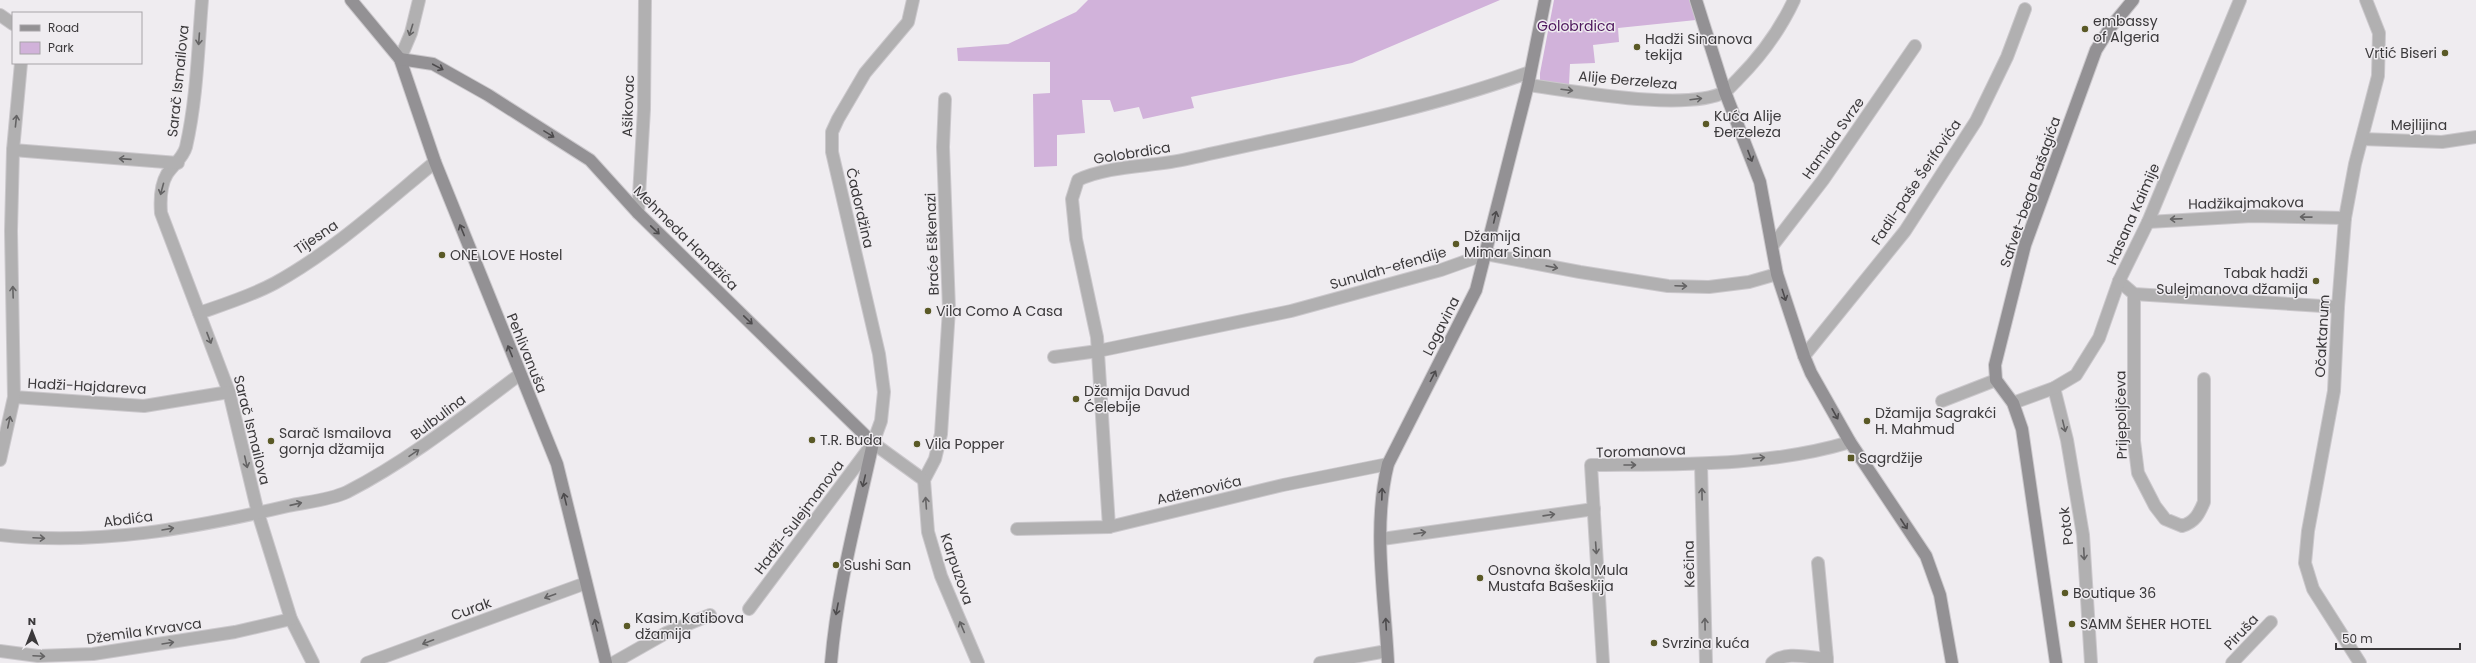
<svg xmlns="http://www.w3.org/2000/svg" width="2476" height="663" font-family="Poppins,sans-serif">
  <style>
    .green { fill: #d1b2da }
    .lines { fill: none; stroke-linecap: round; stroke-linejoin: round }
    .street-casing { stroke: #cbc8cc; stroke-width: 14 }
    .secondary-casing { stroke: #cbc8cc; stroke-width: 14 }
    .street { stroke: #b1b0b1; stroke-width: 12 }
    .secondary { stroke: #939194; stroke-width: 12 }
    .oneway { stroke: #646364 }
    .oneway2 { stroke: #4d4b4d }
    .poi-dot { fill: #5a5926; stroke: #efecf0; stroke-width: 1.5 }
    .labels { text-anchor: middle; stroke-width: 3; stroke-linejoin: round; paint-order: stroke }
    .poi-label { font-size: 14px; fill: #3b393b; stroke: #efecf0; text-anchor: start }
    .park-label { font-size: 14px; fill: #4c155b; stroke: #efecf0 }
    .street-label { font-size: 14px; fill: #3b393b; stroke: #efecf0 }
  </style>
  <rect width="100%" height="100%" fill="#efecf0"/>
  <g class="green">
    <polygon points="1088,0 1500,0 1352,63 1191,97 1194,108 1143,119 1139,107 1114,112 1110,100 1082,100 1085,133 1057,135 1057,166 1034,167 1033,94 1050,93 1050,62 958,61 957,48 1008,44 1076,12"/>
    <polygon points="1554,0 1692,0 1696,20 1618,28 1619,42 1593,45 1595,63 1570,64 1569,85 1544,83 1540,80 1540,73"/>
  </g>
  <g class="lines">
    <defs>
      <g id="street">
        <path d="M202,0C198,48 197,99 186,147C183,158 173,165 167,174C160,186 160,200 161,213L229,392L258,513L291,619L313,663"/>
        <polyline points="0,15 13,24"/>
        <polyline points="400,59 411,33 419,0"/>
        <path d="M1528,85C1574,91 1686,112 1725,92C1729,89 1734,83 1738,79C1761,56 1780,30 1794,0"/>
        <polyline points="945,99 943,147 949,309 941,434 935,459 924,480 928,532 941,576 978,663"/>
        <polyline points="2362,139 2442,142 2476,137"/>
        <polyline points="13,150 178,163"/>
        <polyline points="638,213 644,109 645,0"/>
        <polyline points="2148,222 2252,216 2345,218"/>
        <polyline points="1773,245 1823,180 1915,46"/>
        <polyline points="2119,281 2134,294 2338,307"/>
        <path d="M2134,294V441L2138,473L2155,506L2165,519L2182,526C2195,522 2199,514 2204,502V379"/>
        <path d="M199,313C225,304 251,296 275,283C333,251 384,204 435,162"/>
        <polyline points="1804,356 1905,231 1976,121 2007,57 2025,9"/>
        <polyline points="1054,357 1098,351 1291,311 1441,270 1486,254 1580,272 1668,286 1709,287 1749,282 1777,274"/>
        <polyline points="2054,388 2067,440 2083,535 2091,663"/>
        <polyline points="14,397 144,406 229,392"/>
        <polyline points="1942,401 1996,380"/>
        <polyline points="2013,403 2054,388 2076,375 2099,338 2119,281 2148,222 2240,0"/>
        <polyline points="873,443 924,480"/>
        <polyline points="0,460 14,397 11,231 13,150 21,63"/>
        <polyline points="1701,464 1706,663"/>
        <path d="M1109,527L1097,337L1076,239L1072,199L1078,180C1109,165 1153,167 1187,159C1302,133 1420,112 1530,72"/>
        <polyline points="1017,529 1109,527 1283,485 1388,464"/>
        <path d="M0,535C96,546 194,528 288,506C306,502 330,500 347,492C409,460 463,417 519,375"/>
        <polyline points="1382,539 1594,509"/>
        <polyline points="1818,563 1827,659"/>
        <polyline points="749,609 873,443 881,421 884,392 879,354 832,152 832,132 838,119 865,73 908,22 913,0"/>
        <polyline points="0,651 38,656 93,654 235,632 291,619"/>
        <polyline points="367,663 586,583"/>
        <polyline points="613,663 666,633 710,615"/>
        <polyline points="1320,663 1387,651"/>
        <path d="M1603,663L1591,465C1677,464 1767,467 1850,442"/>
        <path d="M1772,663C1785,650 1810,658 1827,659V663"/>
        <polyline points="2232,663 2271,622"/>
        <polyline points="2360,663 2313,589 2305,563 2308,531 2334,391 2338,307 2345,218 2355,164 2378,76 2379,33 2366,0"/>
      </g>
      <g id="secondary">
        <polyline points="351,0 400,59 435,162 557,464 606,663"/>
        <polyline points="1696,0 1725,92 1760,182 1777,274 1804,356 1811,373 1850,442 1926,556 1940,595 1952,663"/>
        <path d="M400,59L433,64L488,95L590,160L638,213L873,443C857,516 837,589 831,663"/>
        <path d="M1388,663C1385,598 1372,528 1388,464L1476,290L1528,85L1545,0"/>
        <polyline points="2056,663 2022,429 2013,403 1996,380 1995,365 2025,245 2096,50 2110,28 2133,0"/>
      </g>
    </defs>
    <use href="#street" class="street-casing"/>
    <use href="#secondary" class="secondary-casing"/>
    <use href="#street" class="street"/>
    <use href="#secondary" class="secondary"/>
  </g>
  <defs><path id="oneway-shaft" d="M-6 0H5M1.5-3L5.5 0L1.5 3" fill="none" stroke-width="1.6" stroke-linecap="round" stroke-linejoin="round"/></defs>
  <g class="oneway">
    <use href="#oneway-shaft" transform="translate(411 30) rotate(107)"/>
    <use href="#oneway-shaft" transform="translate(199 39) rotate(94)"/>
    <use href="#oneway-shaft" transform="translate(1567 90) rotate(7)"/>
    <use href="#oneway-shaft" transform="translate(1696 99) rotate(-7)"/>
    <use href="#oneway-shaft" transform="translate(16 121) rotate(-84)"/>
    <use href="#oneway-shaft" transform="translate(125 159) rotate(-176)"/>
    <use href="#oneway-shaft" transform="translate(162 189) rotate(105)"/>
    <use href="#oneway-shaft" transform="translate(2306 217) rotate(-179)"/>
    <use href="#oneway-shaft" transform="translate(2176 219) rotate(178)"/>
    <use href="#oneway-shaft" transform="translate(1552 267) rotate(11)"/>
    <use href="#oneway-shaft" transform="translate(1681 286) rotate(2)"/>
    <use href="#oneway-shaft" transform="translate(13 292) rotate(-92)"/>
    <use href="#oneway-shaft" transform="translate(209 338) rotate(69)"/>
    <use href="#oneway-shaft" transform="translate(9 422) rotate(-78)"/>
    <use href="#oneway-shaft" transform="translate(2064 426) rotate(76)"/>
    <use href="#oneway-shaft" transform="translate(414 453) rotate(-34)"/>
    <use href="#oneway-shaft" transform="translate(1759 458) rotate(-6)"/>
    <use href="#oneway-shaft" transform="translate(246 462) rotate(77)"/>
    <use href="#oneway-shaft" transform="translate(1630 465)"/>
    <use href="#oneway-shaft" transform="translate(1702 494) rotate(-91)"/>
    <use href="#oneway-shaft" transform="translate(926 503) rotate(-94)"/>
    <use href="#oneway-shaft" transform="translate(296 504) rotate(-13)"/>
    <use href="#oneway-shaft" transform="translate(1549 515) rotate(-8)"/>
    <use href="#oneway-shaft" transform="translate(168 529) rotate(-10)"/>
    <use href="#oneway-shaft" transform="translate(1420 533) rotate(-8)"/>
    <use href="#oneway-shaft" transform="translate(39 538) rotate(3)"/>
    <use href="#oneway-shaft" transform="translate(1596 548) rotate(86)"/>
    <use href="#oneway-shaft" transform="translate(2084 554) rotate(87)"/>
    <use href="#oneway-shaft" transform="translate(550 596) rotate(160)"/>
    <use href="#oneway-shaft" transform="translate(1705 624) rotate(-91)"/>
    <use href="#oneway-shaft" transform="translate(962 627) rotate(-113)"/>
    <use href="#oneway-shaft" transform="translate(428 642) rotate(159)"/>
    <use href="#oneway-shaft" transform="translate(168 643) rotate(-9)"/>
    <use href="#oneway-shaft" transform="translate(39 656) rotate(3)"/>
  </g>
  <g class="oneway2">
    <use href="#oneway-shaft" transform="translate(438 67) rotate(28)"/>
    <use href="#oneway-shaft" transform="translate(549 134) rotate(32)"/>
    <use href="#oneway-shaft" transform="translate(1750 156) rotate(69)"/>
    <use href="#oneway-shaft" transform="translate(1495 217) rotate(-77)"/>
    <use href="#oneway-shaft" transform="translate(462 230) rotate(-112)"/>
    <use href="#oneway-shaft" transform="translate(655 230) rotate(44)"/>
    <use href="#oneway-shaft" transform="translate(1784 295) rotate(72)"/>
    <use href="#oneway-shaft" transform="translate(748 320) rotate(44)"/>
    <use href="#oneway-shaft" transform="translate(510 351) rotate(-112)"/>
    <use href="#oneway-shaft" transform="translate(1433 376) rotate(-63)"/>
    <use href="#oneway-shaft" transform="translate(1835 414) rotate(61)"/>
    <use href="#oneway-shaft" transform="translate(864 481) rotate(103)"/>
    <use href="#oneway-shaft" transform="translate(1382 494) rotate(-88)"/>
    <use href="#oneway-shaft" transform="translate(565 499) rotate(-104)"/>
    <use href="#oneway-shaft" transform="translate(1904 524) rotate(57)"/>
    <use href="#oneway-shaft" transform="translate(837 609) rotate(101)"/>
    <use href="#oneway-shaft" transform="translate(1386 624) rotate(-93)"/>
    <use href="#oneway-shaft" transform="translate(596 625) rotate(-104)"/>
  </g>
  <g class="poi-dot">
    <circle cx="2085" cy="29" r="4"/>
    <circle cx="1637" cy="47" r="4"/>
    <circle cx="2445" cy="53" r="4"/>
    <circle cx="1706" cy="124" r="4"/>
    <circle cx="1456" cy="244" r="4"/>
    <circle cx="442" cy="255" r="4"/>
    <circle cx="2316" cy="281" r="4"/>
    <circle cx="928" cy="311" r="4"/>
    <circle cx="1076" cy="399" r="4"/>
    <circle cx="1867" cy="421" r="4"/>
    <circle cx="812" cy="440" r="4"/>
    <circle cx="271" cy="441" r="4"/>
    <circle cx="917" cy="444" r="4"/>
    <rect x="1847" y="454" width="8" height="8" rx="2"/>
    <circle cx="836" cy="565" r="4"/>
    <circle cx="1480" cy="578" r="4"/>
    <circle cx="2065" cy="593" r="4"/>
    <circle cx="2072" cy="624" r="4"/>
    <circle cx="627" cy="626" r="4"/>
    <circle cx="1654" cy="643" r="4"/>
  </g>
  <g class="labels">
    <g class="poi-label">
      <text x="2093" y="26">embassy<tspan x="2093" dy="16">of Algeria</tspan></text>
      <text x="1645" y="44">Hadži Sinanova<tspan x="1645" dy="16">tekija</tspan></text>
      <text x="2437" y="58" text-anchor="end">Vrtić Biseri</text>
      <text x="1714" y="121">Kuća Alije<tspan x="1714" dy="16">Đerzeleza</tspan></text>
      <text x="1464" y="241">Džamija<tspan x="1464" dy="16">Mimar Sinan</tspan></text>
      <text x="450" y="260">ONE LOVE Hostel</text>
      <text x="2308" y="278" text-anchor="end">Tabak hadži<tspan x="2308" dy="16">Sulejmanova džamija</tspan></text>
      <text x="936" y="316">Vila Como A Casa</text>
      <text x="1084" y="396">Džamija Davud<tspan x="1084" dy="16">Ćelebije</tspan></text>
      <text x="1875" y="418">Džamija Sagrakći<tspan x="1875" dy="16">H. Mahmud</tspan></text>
      <text x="279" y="438">Sarač Ismailova<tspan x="279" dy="16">gornja džamija</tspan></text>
      <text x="820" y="445">T.R. Buda</text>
      <text x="925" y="449">Vila Popper</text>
      <text x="1859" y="463">Sagrdžije</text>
      <text x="844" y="570">Sushi San</text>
      <text x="1488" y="575">Osnovna škola Mula<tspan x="1488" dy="16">Mustafa Bašeskija</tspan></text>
      <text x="2073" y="598">Boutique 36</text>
      <text x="635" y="623">Kasim Katibova<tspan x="635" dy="16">džamija</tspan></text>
      <text x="2080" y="629">SAMM ŠEHER HOTEL</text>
      <text x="1662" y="648">Svrzina kuća</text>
    </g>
    <g class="park-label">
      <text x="1576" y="31">Golobrdica</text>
    </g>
    <g class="street-label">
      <text transform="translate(1628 80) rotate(5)" y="5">Alije Đerzeleza</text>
      <text transform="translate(178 81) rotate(-84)" y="5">Sarač Ismailova</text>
      <text transform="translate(628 106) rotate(-88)" y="5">Ašikovac</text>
      <text x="2419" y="130">Mejlijina</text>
      <text transform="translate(1833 138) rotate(-55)" y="5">Hamida Svrze</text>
      <text transform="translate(1132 153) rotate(-9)" y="5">Golobrdica</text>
      <text transform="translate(1916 182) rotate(-56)" y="5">Fadil-paše Šerifovića</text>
      <text transform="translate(2030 192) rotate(-71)" y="5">Safvet-bega Bašagića</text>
      <text transform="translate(2246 203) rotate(-1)" y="5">Hadžikajmakova</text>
      <text transform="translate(860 208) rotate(77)" y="5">Čadordžina</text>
      <text transform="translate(2133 214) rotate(-66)" y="5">Hasana Kaimije</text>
      <text transform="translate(316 237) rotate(-34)" y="5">Tijesna</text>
      <text transform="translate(686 238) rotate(45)" y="5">Mehmeda Handžića</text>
      <text transform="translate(932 244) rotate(-92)" y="5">Braće Eškenazi</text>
      <text transform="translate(1388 268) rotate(-16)" y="5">Sunulah-efendije</text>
      <text transform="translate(1441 326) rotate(-63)" y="5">Logavina</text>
      <text transform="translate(2322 336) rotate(-87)" y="5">Očaktanum</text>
      <text transform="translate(527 353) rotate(68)" y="5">Pehlivanuša</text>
      <text transform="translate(87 386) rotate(3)" y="5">Hadži-Hajdareva</text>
      <text transform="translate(2121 415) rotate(-91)" y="5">Prijepoljčeva</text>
      <text transform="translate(438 417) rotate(-37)" y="5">Bulbulina</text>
      <text transform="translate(252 430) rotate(76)" y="5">Sarač Ismailova</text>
      <text transform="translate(1641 451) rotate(-2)" y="5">Toromanova</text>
      <text transform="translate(1199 490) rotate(-13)" y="5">Adžemovića</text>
      <text transform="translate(799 517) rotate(-53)" y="5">Hadži-Sulejmanova</text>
      <text transform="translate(128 519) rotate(-7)" y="5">Abdića</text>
      <text transform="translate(2066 526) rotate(-97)" y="5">Potok</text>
      <text transform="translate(1689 564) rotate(-91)" y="5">Kečina</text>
      <text transform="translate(957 569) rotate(71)" y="5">Karpuzova</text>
      <text transform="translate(471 609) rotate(-20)" y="5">Curak</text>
      <text transform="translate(144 631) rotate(-8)" y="5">Džemila Krvavca</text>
      <text transform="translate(2241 632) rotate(-47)" y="5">Piruša</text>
    </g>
  </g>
  <rect x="12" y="12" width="130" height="52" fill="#efecf0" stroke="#a7a4a8"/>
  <rect x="20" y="25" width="20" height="6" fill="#939194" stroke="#a7a4a8"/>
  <text x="48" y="32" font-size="12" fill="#3b393b">Road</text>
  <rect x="20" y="42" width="20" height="12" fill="#d1b2da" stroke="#a7a4a8"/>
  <text x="48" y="52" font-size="12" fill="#3b393b">Park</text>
  <g transform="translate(32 631)" stroke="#efecf0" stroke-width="3" paint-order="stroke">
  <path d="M0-3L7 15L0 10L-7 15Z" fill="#3b393b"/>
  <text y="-6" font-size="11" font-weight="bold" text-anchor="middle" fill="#3b393b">N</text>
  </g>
  <path d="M2336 643v6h124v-6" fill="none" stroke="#3b393b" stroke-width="2"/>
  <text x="2342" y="643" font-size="12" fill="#3b393b" stroke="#efecf0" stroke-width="3" paint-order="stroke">50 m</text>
</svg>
